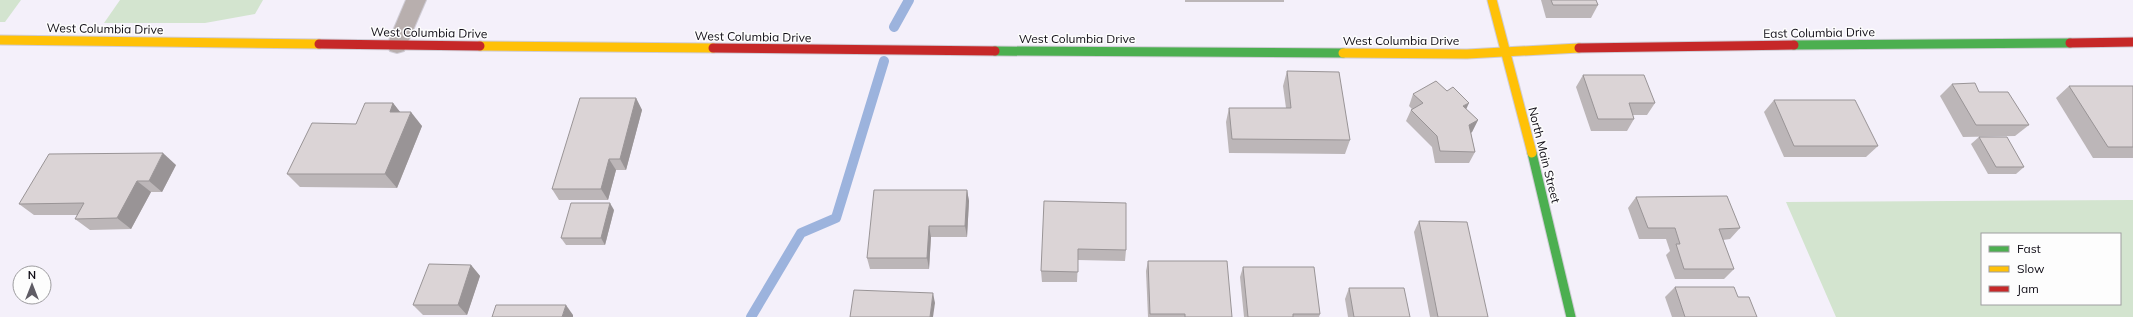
<svg xmlns="http://www.w3.org/2000/svg" width="2133" height="317" font-family="Mulish,sans-serif">
  <style>
    .green { fill: #d3e4cf; fill-rule: evenodd }
    .lines { fill: none; stroke-linecap: round; stroke-linejoin: round }
    .stream { stroke: #9cb3dd; stroke-width: 10 }
    .street-casing { stroke: #cfccd5; stroke-width: 2 }
    .fast-casing { stroke: #cfccd5; stroke-width: 11 }
    .slow-casing { stroke: #cfccd5; stroke-width: 11 }
    .jam-casing { stroke: #cfccd5; stroke-width: 11 }
    .street { fill: #b8afae; fill-rule: evenodd }
    .fast { stroke: #4caf50; stroke-width: 9 }
    .slow { stroke: #ffc107; stroke-width: 9 }
    .jam { stroke: #c62828; stroke-width: 9 }
    .wall { fill: #bcb6b8 }
    .shaded-wall { fill: #999496 }
    .building { fill: #dbd4d6; stroke: #999496 }
    .labels { text-anchor: middle; stroke-width: 3; stroke-linejoin: round; paint-order: stroke }
    .street-label { font-size: 12px; fill: #0f0c15; stroke: #fdfdfd }
  </style>
  <rect width="100%" height="100%" fill="#f4f0fa"/>
  <g class="green">
    <polygon points="0,0 21,0 5,22 0,22"/>
    <polygon points="120,0 263,0 255,14 205,23 104,23"/>
    <path d="M2133,200V317H1836L1786,202ZM1982,234H2120V304H1982Z"/>
  </g>
  <g class="lines">
    <g class="stream">
      <polyline points="894,27 909,0"/>
      <polyline points="751,317 801,233 836,218 884,61"/>
    </g>
    <defs>
      <polygon id="street" points="406,0 426,0 404,51 397,53 390,51 387,45"/>
      <g id="fast">
        <polyline points="1794,45 2070,43"/>
        <polyline points="995,51 1343,53"/>
        <polyline points="1532,153 1571,317"/>
      </g>
      <g id="slow">
        <polyline points="1492,0 1532,153"/>
        <polyline points="0,40 319,44"/>
        <polyline points="480,46 713,48"/>
        <polyline points="1343,53 1467,54 1579,48"/>
      </g>
      <g id="jam">
        <polyline points="2070,43 2133,42"/>
        <polyline points="319,44 480,46"/>
        <polyline points="713,48 995,51"/>
        <polyline points="1579,48 1794,45"/>
      </g>
    </defs>
    <use href="#street" class="street-casing"/>
    <use href="#fast" class="fast-casing"/>
    <use href="#slow" class="slow-casing"/>
    <use href="#jam" class="jam-casing"/>
    <use href="#street" class="street"/>
    <use href="#fast" class="fast"/>
    <use href="#slow" class="slow"/>
    <use href="#jam" class="jam"/>
  </g>
  <g class="wall">
    <rect x="1185" y="0" width="99" height="2"/>
    <polygon points="1541,0 1596,0 1598,5 1591,18 1546,18"/>
    <polygon points="1287,71 1350,140 1345,154 1229,153 1226,122 1229,108 1286,108 1283,86"/>
    <polygon points="1583,75 1655,103 1647,115 1633,115 1634,119 1627,131 1591,131 1576,87"/>
    <polygon points="1952,84 1979,92 2029,125 2015,136 1963,137 1940,96"/>
    <polygon points="2069,86 2133,86 2133,158 2093,158 2056,98"/>
    <polygon points="1413,94 1466,109 1478,120 1472,132 1471,133 1475,152 1469,163 1435,163 1432,147 1406,121 1411,110 1412,109 1409,106"/>
    <polygon points="636,98 642,110 626,170 616,170 608,200 559,200 552,189"/>
    <polygon points="1774,100 1878,146 1866,157 1784,157 1764,112"/>
    <polygon points="393,103 400,112 422,126 397,188 300,187 287,174 356,124"/>
    <polygon points="1979,137 2024,167 2016,174 1988,174 1971,144"/>
    <polygon points="176,165 162,192 151,192 131,229 90,230 75,219 78,215 34,215 19,204"/>
    <polygon points="967,190 969,201 967,237 931,237 929,269 870,269 867,258"/>
    <polygon points="1636,197 1740,228 1730,239 1723,240 1734,269 1724,279 1675,279 1666,255 1670,251 1666,239 1639,239 1628,208"/>
    <polygon points="1126,203 1126,250 1125,261 1078,260 1077,282 1042,282 1041,271"/>
    <polygon points="614,210 605,245 566,245 561,238"/>
    <polygon points="1419,221 1488,317 1430,317 1414,232"/>
    <polygon points="1148,261 1232,317 1148,317 1146,271"/>
    <polygon points="471,265 480,276 467,315 423,315 413,305"/>
    <polygon points="1243,267 1320,314 1319,317 1244,317 1240,277"/>
    <polygon points="1675,287 1738,297 1757,317 1672,317 1665,297"/>
    <polygon points="1349,288 1410,317 1348,317 1345,299"/>
  </g>
  <g class="shaded-wall">
    <polygon points="636,98 642,110 626,170 620,159"/>
    <polygon points="393,103 404,117 390,112"/>
    <polygon points="1469,103 1464,114 1463,106"/>
    <polygon points="411,112 422,126 397,188 385,174"/>
    <polygon points="1478,120 1472,132 1463,137 1469,125"/>
    <polygon points="163,153 176,165 162,192 149,181"/>
    <polygon points="609,159 616,170 608,200 601,189"/>
    <polygon points="137,181 151,192 131,229 117,218"/>
    <polygon points="967,190 969,201 967,237 965,226"/>
    <polygon points="610,203 614,210 605,245 601,238"/>
    <polygon points="929,226 931,237 929,269 927,258"/>
    <polygon points="471,265 480,276 467,315 458,305"/>
    <polygon points="933,293 935,303 933,317 930,317"/>
    <polygon points="566,305 573,315 573,317 562,317"/>
  </g>
  <g class="building">
    <polygon points="1551,0 1596,0 1598,5 1553,5"/>
    <polygon points="1287,71 1339,72 1350,140 1232,139 1229,108 1291,108"/>
    <polygon points="1583,75 1644,75 1655,103 1629,103 1634,119 1598,119"/>
    <polygon points="1436,81 1447,91 1453,87 1469,103 1463,106 1478,120 1469,125 1475,152 1440,151 1437,136 1411,110 1423,103 1413,94"/>
    <polygon points="1975,83 1979,92 2008,92 2029,125 1976,125 1952,84"/>
    <polygon points="2069,86 2133,86 2133,147 2108,147"/>
    <polygon points="580,98 636,98 620,159 609,159 601,189 552,189"/>
    <polygon points="1774,100 1855,100 1878,146 1794,146"/>
    <polygon points="365,103 393,103 390,112 411,112 385,174 287,174 312,123 356,124"/>
    <polygon points="1979,137 2007,137 2024,167 1996,167"/>
    <polygon points="163,153 149,181 137,181 117,218 75,219 84,203 19,204 49,154"/>
    <polygon points="874,190 967,190 965,226 929,226 927,258 867,258"/>
    <polygon points="1727,196 1740,228 1719,229 1734,269 1684,269 1676,244 1680,244 1675,228 1648,228 1636,197"/>
    <polygon points="1044,201 1126,203 1126,250 1078,249 1078,272 1041,271"/>
    <polygon points="571,203 610,203 601,238 561,238"/>
    <polygon points="1419,221 1467,222 1488,317 1438,317"/>
    <polygon points="1148,261 1227,261 1232,317 1185,317 1185,314 1150,314"/>
    <polygon points="429,264 471,265 458,305 413,305"/>
    <polygon points="1243,267 1314,267 1320,314 1293,314 1293,317 1248,317"/>
    <polygon points="1675,287 1734,287 1738,297 1749,297 1757,317 1685,317"/>
    <polygon points="1349,288 1404,288 1410,317 1354,317"/>
    <polygon points="854,290 933,293 930,317 850,317"/>
    <polygon points="496,305 566,305 562,317 492,317"/>
  </g>
  <g class="labels">
    <g class="street-label">
      <text transform="translate(105 29) rotate(1)" y="4">West Columbia Drive</text>
      <text transform="translate(429 33) rotate(1)" y="4">West Columbia Drive</text>
      <text transform="translate(1819 33) rotate(-1)" y="4">East Columbia Drive</text>
      <text transform="translate(753 37) rotate(1)" y="4">West Columbia Drive</text>
      <text x="1077" y="43">West Columbia Drive</text>
      <text x="1401" y="45">West Columbia Drive</text>
      <text transform="translate(1544 155) rotate(76)" y="4">North Main Street</text>
    </g>
  </g>
  <rect x="1981" y="233" width="140" height="72" fill="#fdfdfd" stroke="#9e9da0"/>
  <rect x="1989" y="246" width="20" height="6" fill="#4caf50" stroke="#9e9da0"/>
  <text x="2017" y="253" font-size="12" fill="#0f0c15">Fast</text>
  <rect x="1989" y="266" width="20" height="6" fill="#ffc107" stroke="#9e9da0"/>
  <text x="2017" y="273" font-size="12" fill="#0f0c15">Slow</text>
  <rect x="1989" y="286" width="20" height="6" fill="#c62828" stroke="#9e9da0"/>
  <text x="2017" y="293" font-size="12" fill="#0f0c15">Jam</text>
  <g transform="translate(32 285)"><circle r="19" fill="#fdfdfd" stroke="#9e9da0"/>
  <path d="M0-3L7 15L0 10L-7 15Z" fill="#5f5c65"/>
  <text y="-6" font-size="11" font-weight="bold" text-anchor="middle" fill="#0f0c15">N</text>
  </g>
</svg>
